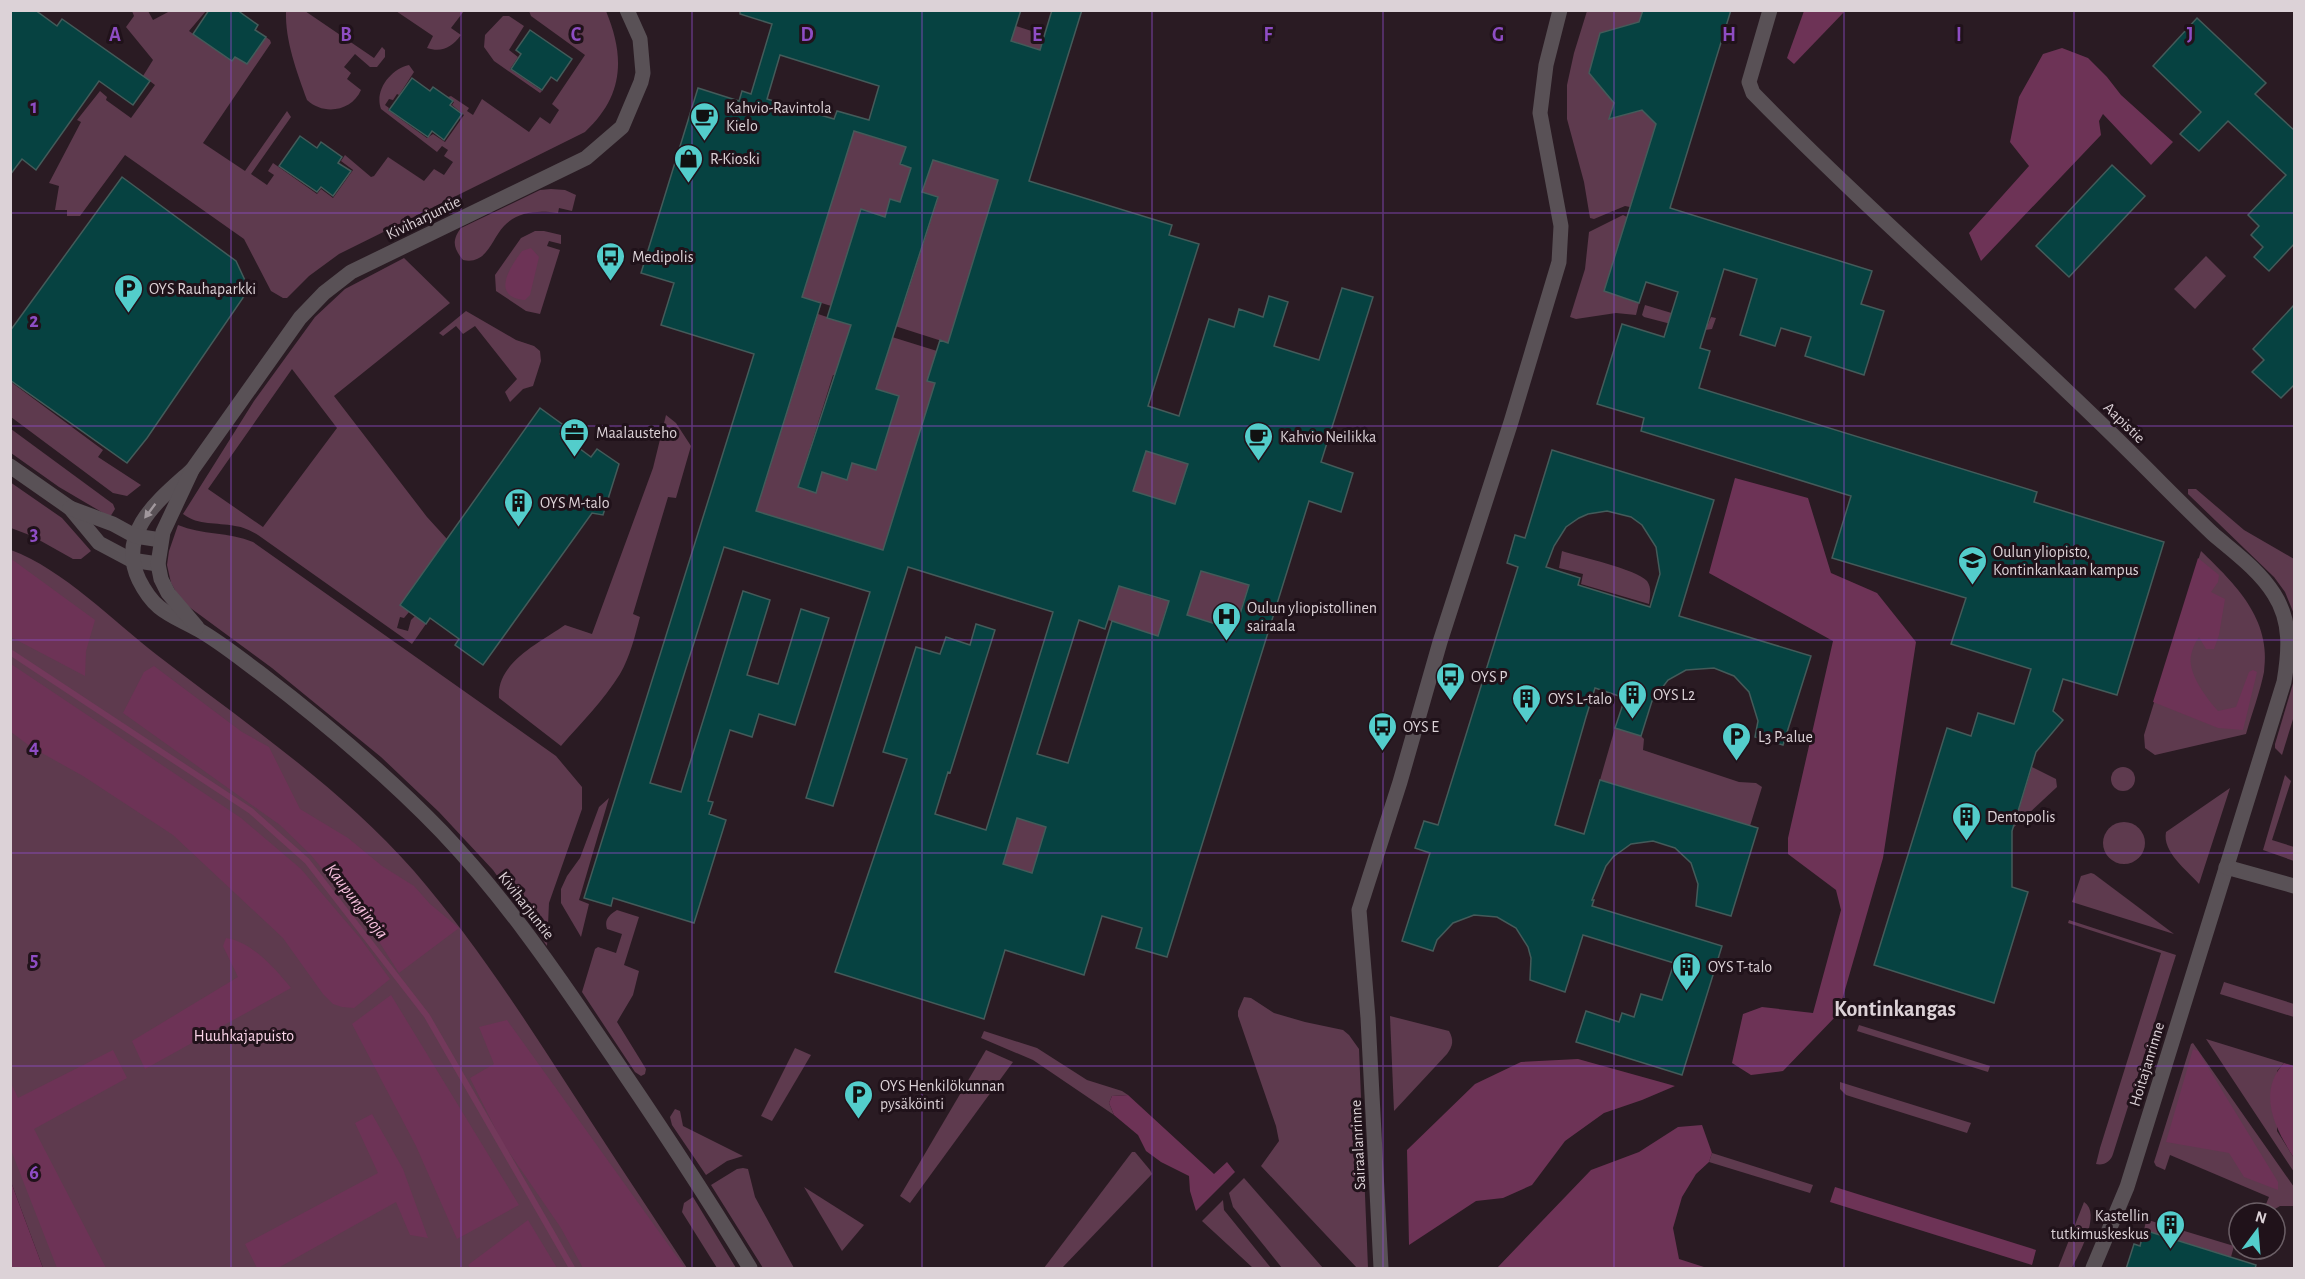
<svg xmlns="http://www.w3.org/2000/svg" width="2305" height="1279" font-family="'Alegreya Sans',sans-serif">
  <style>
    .green { fill: #5e3a4e; fill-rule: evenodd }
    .forest { fill: #6d3356 }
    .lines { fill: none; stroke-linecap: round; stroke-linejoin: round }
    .stream { stroke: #73395b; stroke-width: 6 }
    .building { fill: #064241; stroke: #445b5a; stroke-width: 1.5; fill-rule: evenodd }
    .minor { stroke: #595156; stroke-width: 15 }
    .oneway { fill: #a1989d }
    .grid { fill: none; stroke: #8e4dc4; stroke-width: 1.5; stroke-opacity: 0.55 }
    .labels { text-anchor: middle; stroke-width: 6; stroke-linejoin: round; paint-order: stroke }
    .poi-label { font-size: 16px; fill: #dcd2d7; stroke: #20121a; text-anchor: start }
    .street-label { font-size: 16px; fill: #dcd2d7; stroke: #20121a }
    .park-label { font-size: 16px; fill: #fbd5e9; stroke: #20121a }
    .water-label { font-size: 18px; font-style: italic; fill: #f8c1df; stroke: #20121a }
    .district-label { font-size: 22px; font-weight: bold; fill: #dcd2d7; stroke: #20121a }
    .grid-label { font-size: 20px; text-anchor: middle; font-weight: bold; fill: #8e4dc4; stroke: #20121a; stroke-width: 6; stroke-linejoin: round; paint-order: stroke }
  </style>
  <rect width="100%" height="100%" fill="#2a1b23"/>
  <g class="green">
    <path d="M132,11H148L153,20L170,11H206L189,31L232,61L235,57L247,64L266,37L270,40L271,43L203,143L245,171L287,111L291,117L251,174L267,185L274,175L268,171L273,163L317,194L321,189L333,198L353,170L341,161L345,155L371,177L374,176L388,157L424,181L434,169L444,175L453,162L444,156L448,150L442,146L437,152L381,109C374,90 391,69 409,65L414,72L399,95L397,94L393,100L389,99L385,105L389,108L388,110L427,138L433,134L445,142L464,115L452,105L454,102L448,97L451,96L469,108L467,111L473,115L482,99L529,132L540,117L550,124L559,110L552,104L585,55L531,16L529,11H606C625,57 624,96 585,132L339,254L309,276L287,298H283L271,291L244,239L125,155L80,216H67V210H55L59,186L49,183L81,122L77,120L100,91L107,97L106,100L131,118L155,85L143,76L153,60L126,27L134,16Z"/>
    <path d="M286,11H305L374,58L382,47L385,50V57L377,67H370L355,54L344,67L351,73L347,79L361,90C352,111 324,116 307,100C297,72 285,41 286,11Z"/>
    <path d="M396,11H464L451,28L461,35C452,47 442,53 427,48L433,36Z"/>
    <polygon points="1587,11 1655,11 1639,22 1600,33 1589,73 1614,103 1609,119 1642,110 1656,124 1630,207 1625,206 1594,219 1590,218 1584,182 1567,119 1567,85 1574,53"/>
    <polygon points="503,16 509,16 524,26 509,50 518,57 510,69 542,91 540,93 494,61 484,47 485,35"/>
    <polygon points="1016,26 1044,35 1040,50 1011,41"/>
    <polygon points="854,131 906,147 900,164 911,168 908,178 925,183 933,160 998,180 948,343 895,326 902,304 904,304 938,198 915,207 891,199 885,217 861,210 838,283 854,313 802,297"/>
    <path d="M551,189L565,190L576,195L572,211L559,208L558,213C539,210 518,211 504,226C491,240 487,265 463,260C454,249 451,241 461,228L540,190Z"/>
    <polygon points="1623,215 1627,217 1604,291 1639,303 1636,315 1616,313 1576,319 1570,317 1585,269 1589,232"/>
    <polygon points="535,231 544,231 561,235 561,244 549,241 547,246 560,250 540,314 526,311 496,291 495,275 521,238"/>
    <polygon points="2206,256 2226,276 2195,309 2174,289"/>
    <path d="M404,258L450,303L334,396L427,517L447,539L409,612L404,618L400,617L397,628L408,631L411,620L415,616L426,624L412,644L258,535C251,531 244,527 235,526C216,522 199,526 183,514L254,401L315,317L345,289ZM292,369L337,428L263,527L208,489Z"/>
    <polygon points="1645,305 1708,324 1711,317 1716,318 1712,329 1698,331 1644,317 1642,315"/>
    <polygon points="466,311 516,340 534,346 540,351 541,361 533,386 523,389 510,402 505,392 517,379 475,326 463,334 456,326 443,336 439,333"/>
    <polygon points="818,314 851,325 835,375 833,375 798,487 816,492 822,472 852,463 876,470 899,396 876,389 892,337 937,351 928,380 935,383 883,550 756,511"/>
    <polygon points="11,382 103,450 98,457 141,485 127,496 113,493 11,417"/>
    <path d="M666,415L676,423L691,446L676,498L668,497L633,614L640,617C635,636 630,657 620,674C604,700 581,723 561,746L499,698C496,663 539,643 565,625L592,634L653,468Z"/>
    <polygon points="11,429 113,504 115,509 110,517 59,487 11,453"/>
    <polygon points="1146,451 1190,464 1181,484 1147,595 1164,600 1170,580 1201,571 1278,492 1226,657 1213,623 1166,609 1158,636 1108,620 1147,496 1133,491"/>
    <polygon points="10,482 62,518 91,551 81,559 73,559 32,536 11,528"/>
    <polygon points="2188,489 2196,489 2244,530 2294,559 2294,614 2285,592 2274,577 2188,494"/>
    <path d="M178,525C202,535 229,532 253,542L556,756L582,787V809L549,903L547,946L493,870L439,812L381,757L272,668L181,601L171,583L167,565L169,551Z"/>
    <path d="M11,550C64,570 112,620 157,655C245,723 340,787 414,871C471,937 519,1010 566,1083C606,1145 647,1207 687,1268H43L11,1182Z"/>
    <path d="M1562,551C1580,557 1636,569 1647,581C1652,588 1650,597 1649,604L1581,584L1583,574L1559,568Z"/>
    <path d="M2201,551C2235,584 2272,619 2264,672C2260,692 2252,713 2246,734L2155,755L2145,748L2144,735Z"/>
    <polygon points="2294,680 2294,716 2282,755 2275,748 2275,744"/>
    <polygon points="1615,728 1641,736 1644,739 1643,750 1739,782 1756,783 1762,787 1750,826 1600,780"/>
    <polygon points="2032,767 2056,779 2057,787 2013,828"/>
    <circle cx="2123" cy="779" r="12"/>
    <polygon points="2285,775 2291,781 2272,840 2294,847 2294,861 2263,850"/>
    <path d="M2230,788L2199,884C2187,870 2162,852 2166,832Z"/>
    <polygon points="609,798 579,900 589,904 581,937 561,903 561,889 567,876 580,858 599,807"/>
    <polygon points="1017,818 1046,827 1032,873 1003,864"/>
    <circle cx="2124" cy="843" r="21"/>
    <polygon points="2091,873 2094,874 2174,934 2072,902 2081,876"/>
    <path d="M617,910L639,917L624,965L639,971L633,995L617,1022L646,1069L645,1074L641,1076L635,1072L582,992L595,949L598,947L616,953L622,934L607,929C604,920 609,915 617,910Z"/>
    <path d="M2069,920L2176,955L2113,1154C2111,1161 2104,1166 2096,1164L2100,1148L2161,953L2068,923Z"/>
    <polygon points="2224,982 2294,1004 2294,1017 2220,994"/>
    <polygon points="1244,997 1251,998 1274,1013 1305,1022 1343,1030 1349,1035 1359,1049 1368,1268 1357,1268 1261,1166 1279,1141 1276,1126 1238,1016 1238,1011"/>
    <path d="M1390,1016L1449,1031C1454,1040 1453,1046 1447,1054L1394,1111Z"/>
    <polygon points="1859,1025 1990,1066 1988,1072 1857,1031"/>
    <polygon points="984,1031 1037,1048 1087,1080 1122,1091 1128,1095 1112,1096 1109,1103 1114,1115 1033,1060 981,1038"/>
    <polygon points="2206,1039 2284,1063 2277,1071 2277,1131 2294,1158 2294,1172"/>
    <polygon points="2193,1043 2294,1187 2294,1206 2280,1206 2268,1213 2263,1211 2269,1197 2170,1155 2165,1170 2156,1166 2154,1162 2191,1044"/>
    <polygon points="795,1048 811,1055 772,1121 761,1116"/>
    <polygon points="986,1050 1013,1062 910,1203 900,1196"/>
    <polygon points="1840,1082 1971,1123 1967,1133 1846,1095 1840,1089"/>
    <polygon points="675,1109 680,1111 683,1126 743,1156 727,1161 706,1175 672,1125 670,1117"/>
    <polygon points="1132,1152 1135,1152 1150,1170 1152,1174 1062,1268 1044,1268"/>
    <polygon points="1712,1153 1813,1185 1810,1193 1709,1162"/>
    <polygon points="743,1168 748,1169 755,1197 794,1268 763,1268 711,1185 737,1169"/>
    <polygon points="1244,1178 1323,1268 1282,1268 1233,1207 1229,1193"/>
    <polygon points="804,1187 864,1225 842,1251"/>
    <polygon points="693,1197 736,1268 717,1268 682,1212 684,1203"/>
    <polygon points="1223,1200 1224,1210 1271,1268 1253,1268 1202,1221"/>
    <path d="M2084,1202C2102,1213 2079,1254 2072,1268H2058Z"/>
    <polygon points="2148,1220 2234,1246 2231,1257 2144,1230 2146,1221"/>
  </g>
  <g class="forest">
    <polygon points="1804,11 1845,11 1794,64 1787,58"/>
    <polygon points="2062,48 2088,58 2107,77 2121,95 2173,142 2151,165 2103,114 2099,121 2101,135 1981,261 1969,233 2029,166 2010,142 2019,97 2043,54"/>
    <path d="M531,248L539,257L530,295L525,300C490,297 510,267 522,251Z"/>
    <polygon points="1735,478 1808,498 1831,573 1877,593 1916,642 1883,858 1838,1014 1783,1071 1751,1075 1732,1063 1743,1014 1762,1007 1813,1013 1841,910 1836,890 1788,854 1788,838 1833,641 1709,573"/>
    <polygon points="10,558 95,620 86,651 85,676 11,637"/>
    <path d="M2198,558L2219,575L2218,582L2211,592L2225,599L2219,635L2214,649H2206L2199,637C2194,644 2189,656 2191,665C2193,680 2208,700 2218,711L2236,707L2249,672L2253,670L2257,672L2243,730L2218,728L2153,702Z"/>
    <polygon points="11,664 241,818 301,869 360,938 390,979 354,1008 342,1007 333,1004 323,994 283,938 173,835 83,776 31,747 11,732"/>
    <polygon points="154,666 242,732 269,747 300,809 348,838 382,866 414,886 430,904 459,928 399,973 371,929 311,855 280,825 123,713 144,672"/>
    <path d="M226,938C252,942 275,968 291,988L145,1069L132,1041L238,977L223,946Z"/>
    <polygon points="391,995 519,1205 457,1239 416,1146 352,1024"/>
    <polygon points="507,1020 685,1268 583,1268 561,1228 502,1142 470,1078 494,1064 479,1027"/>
    <polygon points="2193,1049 2198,1051 2278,1182 2278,1190 2244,1177 2229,1153 2166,1142"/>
    <polygon points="113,1050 127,1078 34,1129 106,1268 57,1268 11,1150 11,1083 18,1098"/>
    <polygon points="1578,1059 1675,1086 1642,1100 1604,1113 1565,1141 1532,1185 1503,1198 1476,1201 1409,1245 1407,1150 1475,1084 1521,1062"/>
    <path d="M2284,1063L2294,1066V1158C2276,1130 2256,1093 2284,1063Z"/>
    <polygon points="1128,1095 1214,1174 1227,1162 1235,1172 1196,1211 1190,1191 1189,1176 1161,1162 1146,1151 1138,1135 1114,1115 1109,1103 1112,1096"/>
    <polygon points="372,1114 403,1169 428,1238 410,1235 396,1202 278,1268 257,1268 245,1244 378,1173 355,1123"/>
    <polygon points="1702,1125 1712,1153 1709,1162 1696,1174 1682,1197 1673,1228 1679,1259 1707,1268 1497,1268 1591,1170 1639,1152 1678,1127"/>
    <polygon points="11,1182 43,1268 11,1268"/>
    <polygon points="1835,1187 2036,1250 2032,1265 1830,1202"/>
    <polygon points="528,1220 557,1268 470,1268 468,1265"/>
  </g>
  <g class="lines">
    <polyline class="stream" points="10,652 251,811 307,861 427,1016 572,1268"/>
  </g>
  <g class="building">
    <polygon points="10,10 35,10 57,26 62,19 150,81 133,105 99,81 36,170 22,159 10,175"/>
    <polygon points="209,10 237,10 258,25 255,30 266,37 247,64 235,57 232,61 193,34"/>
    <path d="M740,10H1021L1011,41L1040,50L1052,10H1082L1029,181L1172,225L1169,235L1199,244L1148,406L1179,416L1209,319L1234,327L1239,309L1263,317L1269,296L1288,302L1274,346L1319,360L1342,288L1373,297L1321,462L1353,473L1341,512L1309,501L1167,957L1136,948L1142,928L1102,916L1084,975L1005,950L984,1019L835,972L907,759L883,752L916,647L940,654L946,637L970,645L976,624L995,630L950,773L948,772L935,814L986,830L1053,612L908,567L833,806L806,798L870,592L724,547L650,783L681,792L743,591L770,600L747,675L778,684L801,609L829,618L795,725L759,714L752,737L730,730L708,801L713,802L709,814L726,820L694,923L613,898L611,906L584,898L754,354L661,325L674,283L641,273L698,88L739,101L742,91L751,94L772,24L740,14ZM780,55L879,86L869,120L837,111L834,119L767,99ZM854,131L906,147L900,164L911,168L900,202L890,199L885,217L861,209L827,318L851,325L798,487L816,493L822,472L847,480L852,463L876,470L899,396L876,389L938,197L922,192L933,160L998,180L948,343L940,340L927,381L935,383L883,550L756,511L821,303L802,297ZM1146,451L1188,464L1175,504L1133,491ZM1201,571L1249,585L1235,630L1187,615ZM1119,586L1169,601L1158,636L1112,621L1068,763L1037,754L1079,620L1105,629ZM1017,818L1046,827L1032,873L1003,864Z"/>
    <polygon points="1643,10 1731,10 1670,208 1872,271 1861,304 1884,311 1864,375 1805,356 1811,337 1781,328 1775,346 1740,335 1757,279 1724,269 1700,348 1710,351 1699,388 2037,492 2034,502 2164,542 2117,695 2063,679 2053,711 2063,720 2036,752 2012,831 2012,887 2028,892 1994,1003 1874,965 1947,728 1971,736 1978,713 2014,724 2031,669 1951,644 1966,598 1832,558 1851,496 1641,431 1644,418 1597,404 1622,324 1664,337 1678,292 1646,282 1639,303 1604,291 1656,124 1642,110 1609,119 1614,103 1589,73 1600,33 1639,22"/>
    <polygon points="2197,18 2266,83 2255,94 2295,131 2295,243 2269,271 2254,257 2263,247 2251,235 2259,226 2248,215 2286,175 2228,121 2199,151 2180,134 2201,112 2153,66"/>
    <polygon points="530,30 572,59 557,81 551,77 542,90 511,69 521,54 516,50"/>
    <polygon points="412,78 430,91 433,87 453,101 450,105 462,114 444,140 432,131 428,137 389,110"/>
    <polygon points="300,136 317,148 321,142 342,157 338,163 351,171 333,196 321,187 317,192 279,166"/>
    <polygon points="2112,165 2145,196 2069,277 2036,246"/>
    <polygon points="122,177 236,261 249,289 147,438 127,463 10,380 10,331"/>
    <polygon points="2295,304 2295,384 2281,398 2252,372 2264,360 2253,349"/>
    <polygon points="540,408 566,427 560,434 591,457 597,449 619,464 603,515 592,513 483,665 455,645 459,639 430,618 426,624 400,605"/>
    <path d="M1552,450L1714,500L1679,616L1811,656L1783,745L1755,737L1758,721L1749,692L1734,676L1714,668L1686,670L1668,680L1652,701L1641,736L1615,728L1625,698L1595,688L1586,717L1555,825L1584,834L1600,780L1758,828L1731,916L1696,906L1698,884L1691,863L1675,848L1653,841L1631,844L1613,857L1606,866L1592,900H1594L1592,906L1722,946L1682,1075L1576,1042L1586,1011L1619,1022L1622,1013L1634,1017L1641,994L1662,1000L1674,963L1583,935L1565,992L1530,980L1531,958L1528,947L1516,928L1497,917L1474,915L1453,923L1437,940L1433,951L1402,941L1430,853L1415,848L1424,821L1438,825L1518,567L1507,563L1515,535L1525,538ZM1607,511L1631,517L1642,525L1656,547L1660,574L1650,607L1578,585L1580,578L1546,567L1554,546L1566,527L1579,518L1588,514Z"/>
    <polygon points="2144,1230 2256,1265 2255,1269 2126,1269 2134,1244 2140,1246"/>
  </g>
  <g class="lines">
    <g class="minor">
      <path d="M1770,10L1749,82L1753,93C1885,228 2029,349 2161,483C2178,500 2195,517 2213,534C2234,552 2259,570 2274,594C2292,622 2289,652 2284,682L2127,1187L2093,1268"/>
      <polyline points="10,466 70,508 99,543 131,560 158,564"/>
      <path d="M192,470C160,499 116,532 139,580C155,612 170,614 199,630C220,642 241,659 260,673C324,722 386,774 442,832C501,894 550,964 598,1035C651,1112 702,1189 750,1268"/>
      <polyline points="70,508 113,524 135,536 161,540"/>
      <polyline points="197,627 168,593 161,579 158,564 163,532 192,470 300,318 324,293 351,272 586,158 622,127 641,82 643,73 640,39 627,10"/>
      <polyline points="2226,867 2294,886"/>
      <polyline points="1381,1268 1368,1018 1359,910 1400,782 1440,642 1511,422 1559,262 1561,226 1540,113 1546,65 1560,10"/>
    </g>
  </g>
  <defs><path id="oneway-solid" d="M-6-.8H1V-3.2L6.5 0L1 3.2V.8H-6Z" transform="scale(1.5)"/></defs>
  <use class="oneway" href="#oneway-solid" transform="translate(150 511) rotate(127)"/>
  <path class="grid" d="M231,10V1268M461,10V1268M692,10V1268M922,10V1268M1152,10V1268M1383,10V1268M1614,10V1268M1844,10V1268M2074,10V1268M10,213H2294M10,426H2294M10,640H2294M10,853H2294M10,1066H2294"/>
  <defs>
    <symbol id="cafe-pin" viewBox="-11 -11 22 30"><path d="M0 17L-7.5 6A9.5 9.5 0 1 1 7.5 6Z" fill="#53cdcb" stroke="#20121a"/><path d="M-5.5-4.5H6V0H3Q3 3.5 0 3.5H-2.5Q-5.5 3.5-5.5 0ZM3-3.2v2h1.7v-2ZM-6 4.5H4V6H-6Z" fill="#111"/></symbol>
    <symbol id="shop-pin" viewBox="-11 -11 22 30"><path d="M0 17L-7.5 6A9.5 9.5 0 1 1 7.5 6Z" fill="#53cdcb" stroke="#20121a"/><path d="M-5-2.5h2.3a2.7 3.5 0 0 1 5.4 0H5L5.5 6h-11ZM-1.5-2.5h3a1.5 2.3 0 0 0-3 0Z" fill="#111"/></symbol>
    <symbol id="bus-pin" viewBox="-11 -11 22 30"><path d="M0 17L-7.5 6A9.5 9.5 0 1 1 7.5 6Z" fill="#53cdcb" stroke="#20121a"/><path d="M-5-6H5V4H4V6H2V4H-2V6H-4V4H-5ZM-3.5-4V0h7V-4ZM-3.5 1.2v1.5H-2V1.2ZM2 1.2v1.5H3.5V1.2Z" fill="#111"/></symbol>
    <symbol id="parking-pin" viewBox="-11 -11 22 30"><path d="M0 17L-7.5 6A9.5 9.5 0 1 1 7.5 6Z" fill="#53cdcb" stroke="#20121a"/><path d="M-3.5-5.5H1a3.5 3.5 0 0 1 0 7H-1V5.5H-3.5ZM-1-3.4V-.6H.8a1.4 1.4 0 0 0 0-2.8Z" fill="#111"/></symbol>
    <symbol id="office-pin" viewBox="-11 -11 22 30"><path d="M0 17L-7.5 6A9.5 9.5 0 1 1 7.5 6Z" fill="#53cdcb" stroke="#20121a"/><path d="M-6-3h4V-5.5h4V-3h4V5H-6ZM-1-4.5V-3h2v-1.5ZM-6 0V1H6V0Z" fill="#111"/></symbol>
    <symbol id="building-pin" viewBox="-11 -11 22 30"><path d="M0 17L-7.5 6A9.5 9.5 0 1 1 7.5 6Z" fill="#53cdcb" stroke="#20121a"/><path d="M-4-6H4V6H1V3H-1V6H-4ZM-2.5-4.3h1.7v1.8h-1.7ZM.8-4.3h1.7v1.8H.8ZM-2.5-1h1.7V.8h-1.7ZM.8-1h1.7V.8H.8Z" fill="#111"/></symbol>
    <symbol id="university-pin" viewBox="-11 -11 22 30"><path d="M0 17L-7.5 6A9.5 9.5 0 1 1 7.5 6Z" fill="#53cdcb" stroke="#20121a"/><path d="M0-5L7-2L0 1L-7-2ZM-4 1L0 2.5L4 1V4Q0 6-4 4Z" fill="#111"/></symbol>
    <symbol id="hospital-pin" viewBox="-11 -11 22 30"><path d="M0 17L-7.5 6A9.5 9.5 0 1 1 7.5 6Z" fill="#53cdcb" stroke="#20121a"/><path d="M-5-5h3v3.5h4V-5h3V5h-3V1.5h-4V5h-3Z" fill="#111"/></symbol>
  </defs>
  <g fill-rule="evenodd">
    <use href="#cafe-pin" x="688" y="100" width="33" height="45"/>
    <use href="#shop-pin" x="672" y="142" width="33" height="45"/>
    <use href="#bus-pin" x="594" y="240" width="33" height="45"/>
    <use href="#parking-pin" x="112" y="272" width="33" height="45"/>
    <use href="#office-pin" x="558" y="416" width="33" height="45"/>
    <use href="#cafe-pin" x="1242" y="420" width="33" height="45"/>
    <use href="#building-pin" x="502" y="486" width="33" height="45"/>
    <use href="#university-pin" x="1956" y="544" width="33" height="45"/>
    <use href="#hospital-pin" x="1210" y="600" width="33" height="45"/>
    <use href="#bus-pin" x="1434" y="660" width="33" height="45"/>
    <use href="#building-pin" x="1616" y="678" width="33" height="45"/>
    <use href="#building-pin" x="1510" y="682" width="33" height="45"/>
    <use href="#bus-pin" x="1366" y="710" width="33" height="45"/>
    <use href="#parking-pin" x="1720" y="720" width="33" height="45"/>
    <use href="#building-pin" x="1950" y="800" width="33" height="45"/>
    <use href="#building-pin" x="1670" y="950" width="33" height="45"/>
    <use href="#parking-pin" x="842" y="1078" width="33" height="45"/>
    <use href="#building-pin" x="2154" y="1208" width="33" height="45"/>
  </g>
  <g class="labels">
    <g class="poi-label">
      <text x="726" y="113">Kahvio-Ravintola<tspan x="726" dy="18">Kielo</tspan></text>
      <text x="710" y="164">R-Kioski</text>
      <text x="632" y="262">Medipolis</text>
      <text x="149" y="294">OYS Rauhaparkki</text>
      <text x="596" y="438">Maalausteho</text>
      <text x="1280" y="442">Kahvio Neilikka</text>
      <text x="540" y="508">OYS M-talo</text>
      <text x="1993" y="557">Oulun yliopisto,<tspan x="1993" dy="18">Kontinkankaan kampus</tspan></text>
      <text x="1247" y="613">Oulun yliopistollinen<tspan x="1247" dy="18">sairaala</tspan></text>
      <text x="1471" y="682">OYS P</text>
      <text x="1653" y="700">OYS L2</text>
      <text x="1548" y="704">OYS L-talo</text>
      <text x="1403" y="732">OYS E</text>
      <text x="1758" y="742">L3 P-alue</text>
      <text x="1987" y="822">Dentopolis</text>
      <text x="1708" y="972">OYS T-talo</text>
      <text x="880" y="1091">OYS Henkilökunnan<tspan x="880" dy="18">pysäköinti</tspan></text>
      <text x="2149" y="1221" text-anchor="end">Kastellin<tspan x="2149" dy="18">tutkimuskeskus</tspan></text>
    </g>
    <g class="street-label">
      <text transform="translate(423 217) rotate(-26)" y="6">Kiviharjuntie</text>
      <text transform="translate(2125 422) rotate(44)" y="6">Aapistie</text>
      <text transform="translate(527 905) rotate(52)" y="6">Kiviharjuntie</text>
      <text transform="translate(2146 1064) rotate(-73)" y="6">Hoitajanrinne</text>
      <text transform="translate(1357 1145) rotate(-93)" y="6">Sairaalanrinne</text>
    </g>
    <g class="park-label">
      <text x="244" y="1041">Huuhkajapuisto</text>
    </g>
    <g class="water-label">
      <text transform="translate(357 901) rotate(52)" y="6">Kaupunginoja</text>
    </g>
    <g class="district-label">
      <text x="1895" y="1016">Kontinkangas</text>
    </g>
  </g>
  <g class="grid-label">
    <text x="115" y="41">A</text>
    <text x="346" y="41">B</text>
    <text x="576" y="41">C</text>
    <text x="807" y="41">D</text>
    <text x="1037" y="41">E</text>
    <text x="1268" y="41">F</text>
    <text x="1498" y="41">G</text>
    <text x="1729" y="41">H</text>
    <text x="1959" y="41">I</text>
    <text x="2190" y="41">J</text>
    <text x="34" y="113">1</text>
    <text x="34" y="327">2</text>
    <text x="34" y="540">3</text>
    <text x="34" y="753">4</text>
    <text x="34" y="966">5</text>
    <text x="34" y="1179">6</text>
  </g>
  <rect width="2305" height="1279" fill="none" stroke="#dcd2d7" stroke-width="24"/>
  <g transform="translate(2257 1231) rotate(16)"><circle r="28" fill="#20121a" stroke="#6b5f66" stroke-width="1.5"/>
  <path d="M0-4.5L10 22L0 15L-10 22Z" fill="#53cdcb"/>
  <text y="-9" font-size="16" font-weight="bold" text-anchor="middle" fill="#dcd2d7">N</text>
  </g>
</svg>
